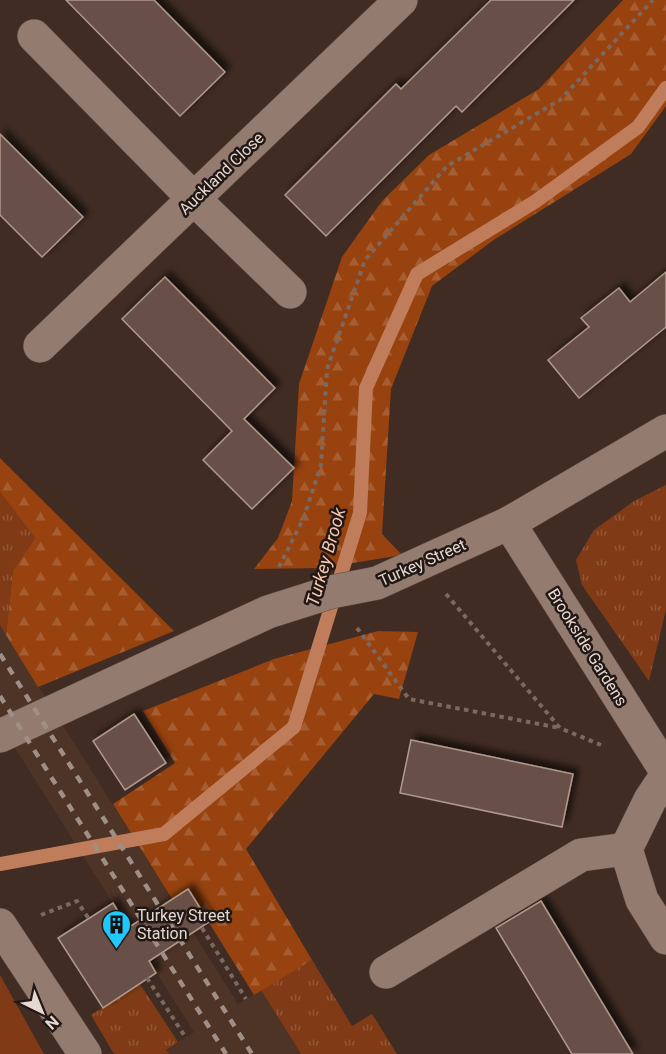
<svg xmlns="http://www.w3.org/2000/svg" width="666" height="1054" font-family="Roboto,sans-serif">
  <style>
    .built { fill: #4e3327 }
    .grass { fill: url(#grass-tufts) }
    .forest { fill: url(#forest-firs) }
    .park { fill: #803b16 }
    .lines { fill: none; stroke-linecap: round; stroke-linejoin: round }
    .stream { stroke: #bf7d5b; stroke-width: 14 }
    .building { fill: #675046; stroke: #b1988c; stroke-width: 1.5; filter: url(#shadow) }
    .minor-casing { stroke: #5c4b42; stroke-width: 34 }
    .path { stroke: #7b6961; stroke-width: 4; stroke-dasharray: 4.5 4.5; stroke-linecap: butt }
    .minor { stroke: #947b70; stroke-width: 33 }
    .rail { stroke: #a08f87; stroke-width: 4.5; stroke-dasharray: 8 8; stroke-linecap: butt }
    .labels { text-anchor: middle; stroke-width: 5; stroke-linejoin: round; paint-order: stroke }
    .street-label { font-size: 16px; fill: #e5d7d1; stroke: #211713 }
    .poi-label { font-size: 16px; fill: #e5d7d1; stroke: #211713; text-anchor: start }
    .water-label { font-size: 18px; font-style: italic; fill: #f7c7b1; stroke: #211713 }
  </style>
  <defs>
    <pattern id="grass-tufts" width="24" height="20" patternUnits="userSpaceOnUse" patternTransform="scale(1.5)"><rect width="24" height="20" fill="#803b16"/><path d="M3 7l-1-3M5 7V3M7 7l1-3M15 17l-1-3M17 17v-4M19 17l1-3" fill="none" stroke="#925737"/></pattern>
    <pattern id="forest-firs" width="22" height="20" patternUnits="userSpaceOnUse" patternTransform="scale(1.5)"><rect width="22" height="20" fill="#97420f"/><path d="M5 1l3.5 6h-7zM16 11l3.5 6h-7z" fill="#a55d31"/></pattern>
    <filter id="shadow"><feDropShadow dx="5.5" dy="-5.5" stdDeviation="3" flood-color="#0009"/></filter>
  </defs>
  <rect width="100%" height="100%" fill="#412c23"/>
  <polygon class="built" points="0,625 238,1004 261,990 301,1054 169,1054 166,1050 194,1032 0,724"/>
  <g class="grass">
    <polygon points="666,485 666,609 649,681 582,585 576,560 594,530 634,501"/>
    <polygon points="0,492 35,538 13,570 6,635 0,625"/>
    <polygon points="312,960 352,1026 372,1014 397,1054 301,1054 261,990"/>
    <polygon points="140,984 178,1042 166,1050 169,1054 114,1054 91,1015"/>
  </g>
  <g class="forest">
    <polygon points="623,0 666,0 666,106 631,154 495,239 432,286 391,389 382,534 402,555 322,568 254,569 278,538 292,501 299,384 342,257 382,201 429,155 539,89"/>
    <polygon points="0,458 174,631 38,687 6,635 13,570 35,538 0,492"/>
    <polygon points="378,631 418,632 399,699 374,694 246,849 312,960 254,995 188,889 172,899 113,804 175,763 143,711 274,659"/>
  </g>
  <polygon class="park" points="0,975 44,1054 0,1054"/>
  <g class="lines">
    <polyline class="stream" points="0,864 164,834 294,727 360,513 366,388 417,274 536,201 638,127 666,88"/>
  </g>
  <g class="building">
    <polygon points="66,0 154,0 225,72 180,116"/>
    <polygon points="491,0 574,0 462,112 456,106 326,236 285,195 396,84 401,89"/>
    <polygon points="0,134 83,217 42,257 0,215"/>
    <polygon points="666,272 666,327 579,398 548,360 589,327 581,318 619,288 630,302"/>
    <polygon points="165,277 275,388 244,419 294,468 252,509 203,460 232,431 122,319"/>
    <polygon points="134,714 166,763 125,790 93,741"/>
    <polygon points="411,740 573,774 562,827 400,793"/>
    <polygon points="188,889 209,922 149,961 156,973 103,1008 58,938 113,903 128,928"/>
    <polygon points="541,901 633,1054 572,1054 496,928"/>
  </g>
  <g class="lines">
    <defs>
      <g id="minor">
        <polyline points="34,36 194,199 290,292"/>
        <polyline points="40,346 401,0"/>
        <polyline points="509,523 666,771"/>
        <polyline points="0,736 268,612 331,592 377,583 509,523 666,431"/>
        <polyline points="666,776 650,800 626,849 642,900 666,938"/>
        <polyline points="0,925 85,1054"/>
        <polyline points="386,972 581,855 626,849"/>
      </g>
    </defs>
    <use href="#minor" class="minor-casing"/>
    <g class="path">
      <polyline points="279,567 304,517 321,465 327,369 365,260 447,166 560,100 653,0"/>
      <polyline points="446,594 560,728 601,745"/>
      <polyline points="357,628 409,699 560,728"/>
      <polyline points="41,915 77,901 89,919"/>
      <polyline points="202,928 246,999"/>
      <polyline points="147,978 186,1038"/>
    </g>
    <use href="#minor" class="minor"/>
    <g class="rail">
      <polyline points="0,654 252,1054"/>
      <polyline points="0,696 226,1054"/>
    </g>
  </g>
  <defs>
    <symbol id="building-pin" viewBox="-11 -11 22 30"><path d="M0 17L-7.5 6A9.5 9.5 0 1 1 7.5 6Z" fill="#20c9fd" stroke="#211713"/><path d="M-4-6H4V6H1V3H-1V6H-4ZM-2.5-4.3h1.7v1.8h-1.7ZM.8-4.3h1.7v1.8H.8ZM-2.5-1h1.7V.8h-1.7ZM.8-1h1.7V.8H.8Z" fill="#111"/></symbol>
  </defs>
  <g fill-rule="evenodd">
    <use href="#building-pin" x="100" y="908" width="33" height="45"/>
  </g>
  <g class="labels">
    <g class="street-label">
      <text transform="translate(221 173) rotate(-44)" y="6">Auckland Close</text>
      <text transform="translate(422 562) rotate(-24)" y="6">Turkey Street</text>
      <text transform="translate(588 647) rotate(58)" y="6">Brookside Gardens</text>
    </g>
    <g class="poi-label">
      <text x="137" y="921">Turkey Street<tspan x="137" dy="18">Station</tspan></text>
    </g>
    <g class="water-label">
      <text transform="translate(326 557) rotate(-74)" y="6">Turkey Brook</text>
    </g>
  </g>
  <g transform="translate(42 1012) rotate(137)" stroke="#211713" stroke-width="4.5" paint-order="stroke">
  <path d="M0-4.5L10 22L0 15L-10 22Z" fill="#e5d7d1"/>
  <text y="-9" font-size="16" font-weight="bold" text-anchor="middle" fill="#e5d7d1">N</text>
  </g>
</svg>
